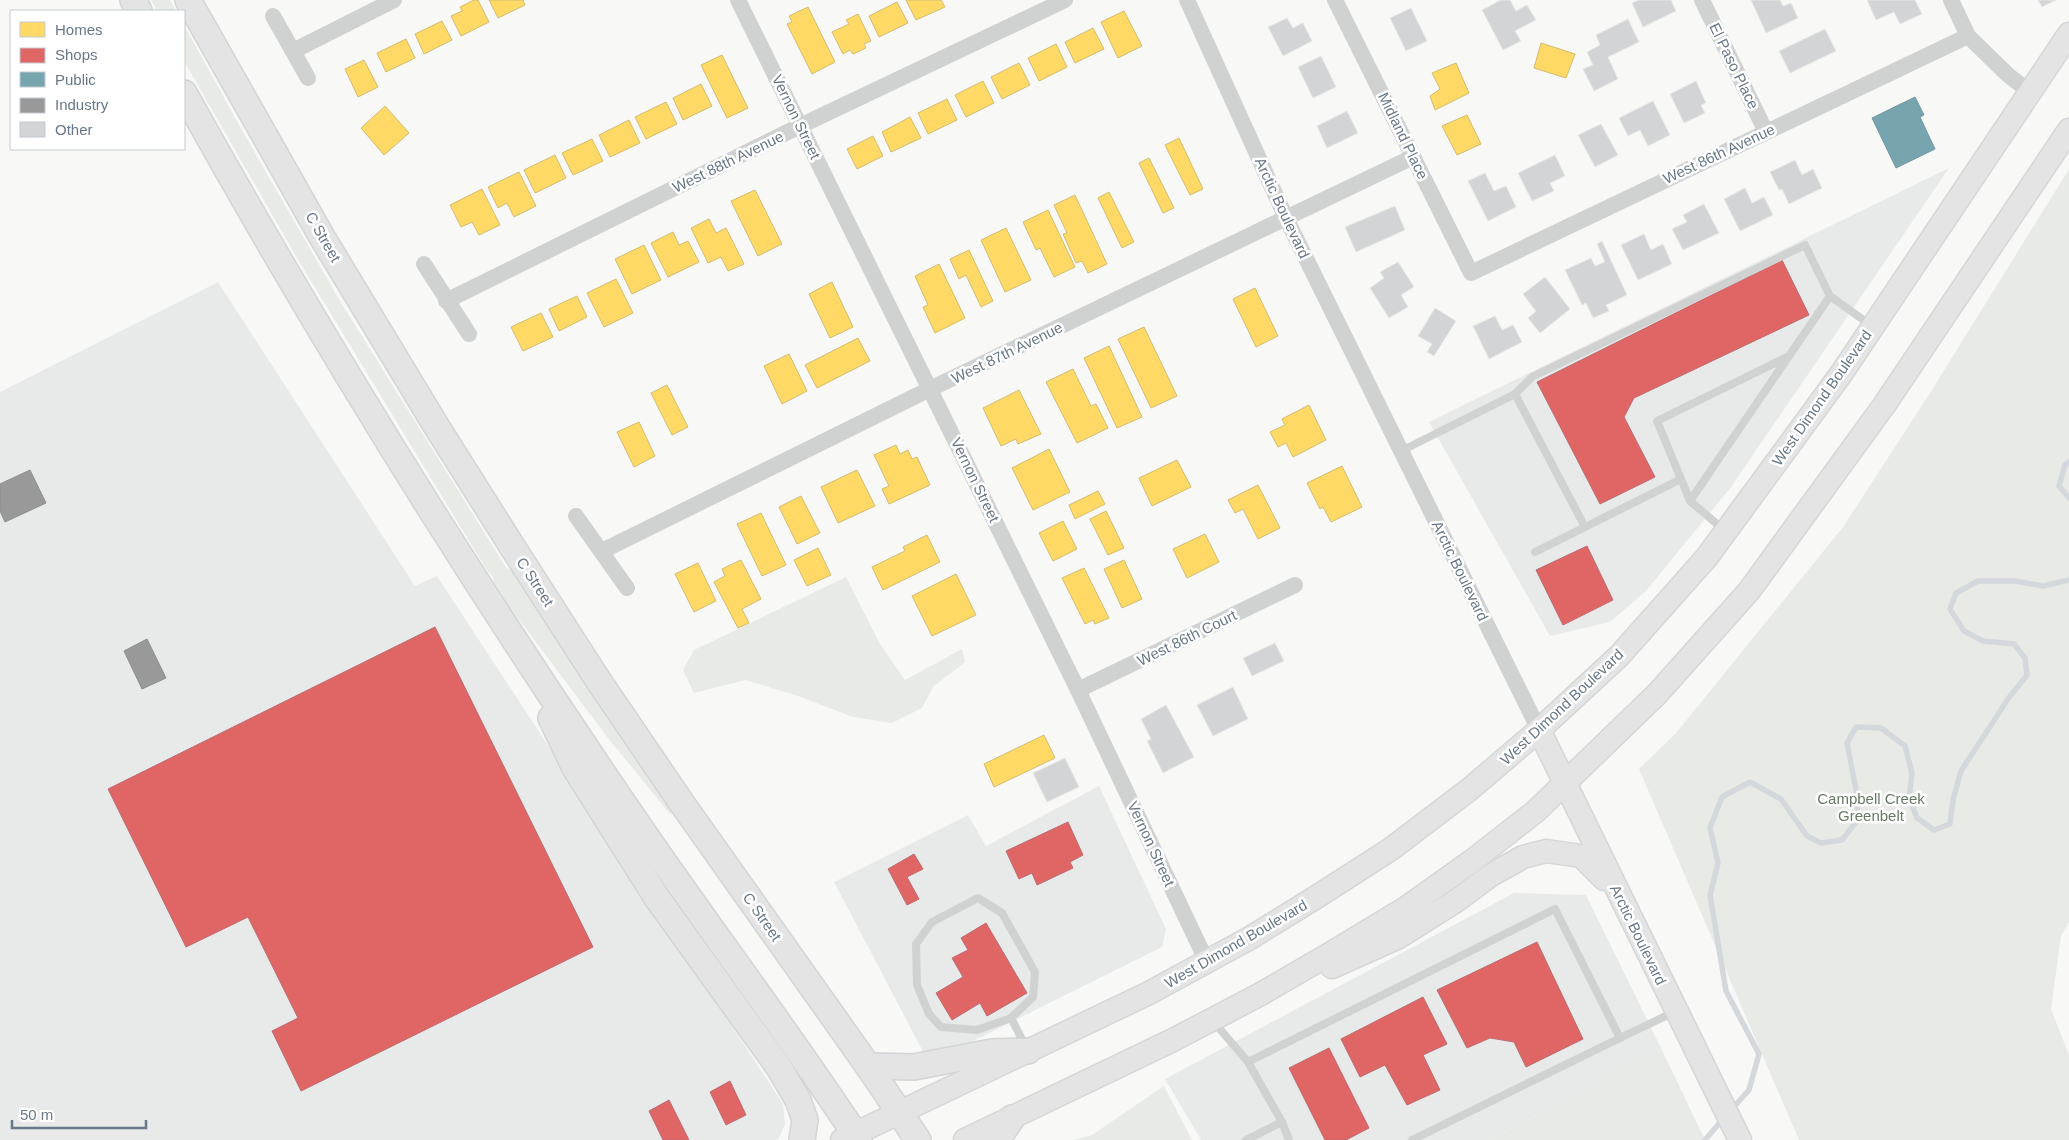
<svg xmlns="http://www.w3.org/2000/svg" width="2069" height="1140" font-family="Helvetica,sans-serif">
  <style>
    .built { fill: #e8eaea }
    .green { fill: #e8ebe5 }
    .homes { fill: #ffd966; stroke: #d1bc70 }
    .shops { fill: #e06666; stroke: #bc6b70 }
    .public { fill: #76a5af; stroke: #7298a3 }
    .industry { fill: #999; stroke: #8a8f94 }
    .lines { fill: none; stroke-linecap: round; stroke-linejoin: round }
    .stream { stroke: #d2d8dc; stroke-width: 5.5 }
    .building { fill: #d3d4d5; stroke: #e8e8e7 }
    .secondary-casing { stroke: #d5d6d7; stroke-width: 25 }
    .primary-casing { stroke: #d3d4d5; stroke-width: 28 }
    .service { stroke: #d0d2d2; stroke-width: 8 }
    .minor { stroke: #d0d2d2; stroke-width: 16 }
    .secondary { stroke: #e3e4e3; stroke-width: 22 }
    .primary { stroke: #e3e4e3; stroke-width: 25 }
    .labels { text-anchor: middle; stroke-width: 5; stroke-linejoin: round; paint-order: stroke }
    .street-label { font-size: 15px; fill: #677888; stroke: #fff }
    .park-label { font-size: 15px; fill: #667a62; stroke: #fff }
  </style>
  <rect width="100%" height="100%" fill="#f8f8f7"/>
  <g class="built">
    <polygon points="1949,168 1731,487 1646,591 1610,622 1550,636 1429,422"/>
    <polygon points="218,282 415,586 437,576 783,1104 785,1124 779,1138 776,1140 0,1140 0,392"/>
    <polygon points="1099,786 1166,929 1162,947 929,1063 834,882 968,815 986,846"/>
    <polygon points="1514,893 1586,895 1662,1050 1489,1140 1201,1140 1165,1079"/>
  </g>
  <g class="green">
    <polygon points="151,0 170,0 176,11 157,11"/>
    <polygon points="184,25 239,125 340,301 507,569 513,571 611,723 674,812 670,814 608,738 505,601 494,582 493,577 488,572 297,258 184,61"/>
    <polygon points="2069,169 2069,922 2061,936 2051,1009 2069,1055 2069,1140 1799,1140 1639,769 1676,733 1843,527 1930,393"/>
    <polygon points="846,577 880,644 905,680 962,649 965,662 933,687 922,708 892,723 853,717 798,696 746,680 694,693 683,670 694,650"/>
    <polygon points="1662,1050 1705,1140 1489,1140"/>
    <polygon points="1164,1086 1192,1140 1074,1140 1092,1135"/>
  </g>
  <g class="homes">
    <polygon points="474,0 478,0 489,22 461,36 451,16 462,11 460,7"/>
    <polygon points="489,0 523,0 525,5 498,18"/>
    <polygon points="906,0 941,0 945,7 916,20"/>
    <polygon points="897,2 908,23 879,37 869,16"/>
    <polygon points="808,7 835,62 812,74 787,24 792,22 789,16"/>
    <polygon points="1124,11 1142,46 1118,58 1101,22"/>
    <polygon points="858,14 871,41 864,44 866,48 853,54 850,50 843,54 832,32 849,24 846,20"/>
    <polygon points="442,21 452,40 424,54 415,34"/>
    <polygon points="1093,28 1104,49 1075,63 1065,42"/>
    <polygon points="406,39 415,58 386,72 377,53"/>
    <polygon points="1541,43 1575,54 1566,78 1534,68"/>
    <polygon points="1056,44 1067,67 1039,81 1028,58"/>
    <polygon points="722,55 748,108 727,118 701,65"/>
    <polygon points="364,60 378,87 358,97 345,69"/>
    <polygon points="1019,63 1030,85 1002,99 991,77"/>
    <polygon points="1456,63 1469,93 1435,110 1430,96 1440,89 1432,73"/>
    <polygon points="983,81 994,103 966,117 955,95"/>
    <polygon points="701,84 712,106 683,120 673,98"/>
    <polygon points="947,99 957,120 928,134 918,113"/>
    <polygon points="666,102 677,124 646,139 635,117"/>
    <polygon points="385,106 409,133 384,155 361,128"/>
    <polygon points="1467,115 1481,144 1457,155 1442,126"/>
    <polygon points="910,117 921,138 891,152 882,132"/>
    <polygon points="629,120 640,143 610,157 599,135"/>
    <polygon points="873,136 883,156 857,169 847,149"/>
    <polygon points="1179,138 1203,189 1190,195 1165,145"/>
    <polygon points="592,139 603,161 573,175 562,153"/>
    <polygon points="555,155 566,178 535,193 524,170"/>
    <polygon points="1149,158 1174,208 1163,213 1139,163"/>
    <polygon points="519,172 536,206 514,217 507,203 498,208 488,187"/>
    <polygon points="482,189 500,225 479,235 472,222 461,227 450,205"/>
    <polygon points="755,190 782,244 758,256 731,201"/>
    <polygon points="1109,192 1134,242 1122,248 1098,198"/>
    <polygon points="1075,195 1107,264 1088,273 1082,261 1076,263 1063,234 1067,233 1054,205"/>
    <polygon points="1048,210 1075,267 1054,277 1040,248 1036,250 1023,222"/>
    <polygon points="709,219 716,233 726,228 744,264 728,271 721,257 708,263 691,228"/>
    <polygon points="1006,228 1031,280 1005,292 981,240"/>
    <polygon points="673,232 679,245 688,241 699,262 668,277 651,243"/>
    <polygon points="644,245 661,280 632,294 615,259"/>
    <polygon points="969,250 993,301 981,307 966,275 959,279 950,259"/>
    <polygon points="939,264 965,318 935,333 923,307 928,305 915,276"/>
    <polygon points="616,279 633,313 604,327 587,293"/>
    <polygon points="832,282 853,327 830,338 809,294"/>
    <polygon points="1255,288 1278,336 1256,347 1233,299"/>
    <polygon points="577,296 587,317 559,331 549,309"/>
    <polygon points="541,313 553,337 523,351 511,327"/>
    <polygon points="1144,327 1177,396 1151,408 1118,339"/>
    <polygon points="858,338 870,361 817,388 805,365"/>
    <polygon points="1109,346 1142,417 1117,428 1084,358"/>
    <polygon points="789,354 807,391 782,404 764,366"/>
    <polygon points="1073,369 1091,406 1096,404 1108,428 1077,443 1046,382"/>
    <polygon points="667,385 688,427 672,435 651,393"/>
    <polygon points="1019,390 1041,434 1018,444 1016,439 1001,446 983,408"/>
    <polygon points="1309,405 1326,440 1293,457 1286,443 1278,447 1270,432 1285,425 1282,419"/>
    <polygon points="639,422 655,456 634,467 617,432"/>
    <polygon points="896,445 900,454 908,450 912,459 917,457 930,485 889,504 882,489 889,486 874,455"/>
    <polygon points="1049,449 1070,492 1033,510 1012,468"/>
    <polygon points="1177,460 1191,487 1152,506 1139,478"/>
    <polygon points="1342,466 1362,507 1331,522 1323,507 1320,509 1307,483"/>
    <polygon points="857,470 875,506 838,523 821,487"/>
    <polygon points="1258,485 1280,528 1258,539 1243,509 1235,513 1228,500"/>
    <polygon points="1098,491 1105,504 1075,519 1069,505"/>
    <polygon points="801,496 820,533 797,544 779,507"/>
    <polygon points="1106,511 1124,548 1108,555 1090,519"/>
    <polygon points="761,513 786,565 762,576 737,524"/>
    <polygon points="1063,521 1077,549 1053,561 1039,533"/>
    <polygon points="1205,534 1219,562 1187,578 1173,549"/>
    <polygon points="927,535 940,562 883,590 872,567 905,551 903,547"/>
    <polygon points="818,548 831,575 807,586 794,560"/>
    <polygon points="741,560 761,599 742,609 749,623 738,628 714,582 725,576 722,569"/>
    <polygon points="1124,560 1142,599 1122,608 1104,569"/>
    <polygon points="698,563 716,601 694,612 675,574"/>
    <polygon points="1084,568 1109,618 1095,624 1093,620 1085,624 1062,578"/>
    <polygon points="956,574 976,615 932,636 912,596"/>
    <polygon points="1044,735 1055,758 994,787 984,764"/>
  </g>
  <g class="shops">
    <polygon points="1782,260 1809,315 1634,398 1624,417 1655,477 1600,504 1537,382"/>
    <polygon points="1587,546 1613,600 1563,625 1536,570"/>
    <polygon points="435,627 593,947 301,1091 272,1031 298,1018 248,917 186,947 108,789"/>
    <polygon points="1068,822 1083,855 1070,862 1073,868 1037,885 1032,873 1019,879 1006,851"/>
    <polygon points="914,854 923,869 907,877 919,899 907,905 888,869"/>
    <polygon points="986,923 1027,993 987,1016 980,1003 952,1020 936,993 963,977 952,958 968,950 961,938"/>
    <polygon points="1537,942 1583,1039 1526,1067 1514,1042 1490,1038 1467,1048 1437,990"/>
    <polygon points="1423,997 1447,1044 1423,1055 1440,1090 1407,1105 1385,1065 1360,1077 1341,1039"/>
    <polygon points="1329,1048 1369,1128 1346,1140 1325,1140 1289,1068"/>
    <polygon points="730,1081 746,1115 726,1125 710,1092"/>
    <polygon points="669,1100 689,1140 663,1140 649,1111"/>
  </g>
  <polygon class="public" points="1915,97 1924,115 1920,117 1935,149 1896,168 1872,118"/>
  <g class="industry">
    <polygon points="30,470 46,503 5,522 0,511 0,484"/>
    <polygon points="147,639 166,678 142,689 124,651"/>
  </g>
  <g class="lines">
    <g class="stream">
      <polyline points="2069,462 2065,465 2059,486 2069,498"/>
      <polyline points="1731,1110 1749,1090 1759,1054 1726,991 1710,895 1718,863 1710,828 1722,797 1750,782 1781,799 1807,836 1821,843 1842,840 1856,822 1858,800 1847,743 1856,727 1881,728 1905,746 1912,773 1909,798 1917,818 1934,830 1950,824 1953,800 1961,771 2008,699 2027,675 2025,658 2014,644 1983,641 1964,631 1950,609 1956,593 1978,581 2015,581 2043,586 2069,580"/>
      <polyline points="1705,1140 1723,1119"/>
    </g>
  </g>
  <g class="building">
    <polygon points="1501,0 1510,0 1516,11 1527,5 1536,20 1515,31 1521,41 1503,50 1482,10"/>
    <polygon points="1639,0 1671,0 1676,11 1643,27 1632,3"/>
    <polygon points="1751,0 1780,0 1783,6 1791,3 1798,18 1766,33"/>
    <polygon points="1867,0 1915,0 1922,14 1900,24 1894,12 1876,20"/>
    <polygon points="2038,0 2056,0 2042,7"/>
    <polygon points="1411,8 1427,41 1406,51 1390,18"/>
    <polygon points="1287,18 1293,28 1303,23 1312,41 1283,56 1268,27"/>
    <polygon points="1628,19 1639,42 1608,57 1618,79 1594,91 1583,69 1593,65 1587,52 1600,45 1596,35"/>
    <polygon points="1825,29 1836,51 1790,73 1779,51"/>
    <polygon points="1321,56 1336,87 1313,98 1298,67"/>
    <polygon points="1696,81 1706,103 1701,105 1705,113 1684,123 1670,94"/>
    <polygon points="1653,101 1670,135 1648,146 1640,130 1628,136 1619,118"/>
    <polygon points="1347,111 1358,133 1327,148 1317,126"/>
    <polygon points="1601,124 1618,155 1595,167 1578,135"/>
    <polygon points="1555,155 1565,176 1550,183 1554,191 1532,201 1518,173"/>
    <polygon points="1795,160 1802,175 1813,169 1822,188 1789,204 1782,189 1779,190 1770,172"/>
    <polygon points="1485,173 1494,191 1506,186 1516,207 1488,221 1468,181"/>
    <polygon points="1745,188 1752,203 1764,197 1773,215 1740,231 1724,199"/>
    <polygon points="1704,204 1719,233 1683,250 1672,229 1687,222 1683,215"/>
    <polygon points="1395,206 1405,230 1356,252 1345,227"/>
    <polygon points="1644,234 1651,250 1663,244 1672,264 1638,280 1621,245"/>
    <polygon points="1602,241 1627,295 1606,305 1609,311 1593,318 1586,303 1582,305 1565,270 1591,258 1595,266 1605,262 1597,244"/>
    <polygon points="1398,262 1414,287 1401,295 1408,307 1389,318 1370,288 1384,278 1380,272"/>
    <polygon points="1545,277 1570,309 1540,333 1528,318 1536,311 1523,294"/>
    <polygon points="1435,308 1456,321 1434,356 1427,352 1432,344 1418,336"/>
    <polygon points="1495,316 1502,330 1513,325 1522,342 1489,359 1473,326"/>
    <polygon points="1275,643 1284,661 1252,676 1243,658"/>
    <polygon points="1233,687 1248,719 1213,736 1197,705"/>
    <polygon points="1166,705 1194,757 1163,773 1147,741 1151,739 1141,719"/>
    <polygon points="1065,758 1079,787 1047,802 1033,773"/>
  </g>
  <g class="lines">
    <defs>
      <g id="secondary">
        <polyline points="1539,730 1740,1140"/>
        <polyline points="1332,967 1399,937 1456,901 1491,875 1523,857 1546,851 1581,856 1604,879"/>
        <polyline points="842,1140 1149,993 1250,938 1318,896 1391,849 1470,789 1539,730 1619,656 1707,557 1841,374 2069,34"/>
        <polyline points="965,1140 1173,1040 1259,995 1328,955 1406,908 1472,861 1536,811 1657,694 1749,591 1885,404 2069,130"/>
      </g>
      <g id="primary">
        <polyline points="133,0 139,11"/>
        <polyline points="188,0 322,237 435,424 515,551 598,680 681,802 868,1066 918,1140"/>
        <path d="M184,93C325,347 479,593 643,832C714,935 790,1035 859,1140"/>
        <polyline points="551,718 575,768 657,898 778,1066 798,1100 805,1120 802,1140"/>
        <polyline points="868,1066 914,1067 992,1052 1028,1051"/>
        <polyline points="997,1140 1012,1118"/>
      </g>
    </defs>
    <use href="#secondary" class="secondary-casing"/>
    <use href="#primary" class="primary-casing"/>
    <g class="service">
      <polyline points="1515,394 1532,377 1805,245 1830,296 1872,326"/>
      <polyline points="1401,451 1515,394 1585,527"/>
      <polyline points="1681,479 1657,421 1787,357"/>
      <polyline points="1690,501 1830,296"/>
      <polyline points="1535,552 1681,479 1690,501 1724,530"/>
      <polygon points="978,898 1002,913 1035,972 1033,997 1011,1018 977,1030 941,1027 929,1014 917,985 916,944 932,922"/>
      <polyline points="1011,1018 1026,1047"/>
      <polyline points="1213,1021 1248,1062 1282,1122 1289,1140"/>
      <polyline points="1620,1038 1674,1012"/>
      <polyline points="1248,1062 1555,909 1620,1038 1412,1140"/>
      <polyline points="1246,1140 1282,1122"/>
    </g>
    <g class="minor">
      <polyline points="738,0 1078,690 1207,962"/>
      <polyline points="1187,0 1286,218 1539,730"/>
      <polyline points="1335,0 1471,273 1968,36"/>
      <polyline points="1702,0 1766,132"/>
      <polyline points="1951,0 1968,36 2008,75 2030,92"/>
      <polyline points="273,16 308,78"/>
      <polyline points="293,51 394,0"/>
      <polyline points="424,264 469,334"/>
      <polyline points="446,301 800,126 1065,0"/>
      <polyline points="576,516 627,588"/>
      <polyline points="602,551 930,389 1413,157"/>
      <polyline points="1078,690 1295,585"/>
    </g>
    <use href="#secondary" class="secondary"/>
    <use href="#primary" class="primary"/>
  </g>
  <g class="labels">
    <g class="street-label">
      <text transform="translate(1734 66) rotate(64)" y="5">El Paso Place</text>
      <text transform="translate(796 117) rotate(64)" y="5">Vernon Street</text>
      <text transform="translate(1403 136) rotate(64)" y="5">Midland Place</text>
      <text transform="translate(1719 154) rotate(-25)" y="5">West 86th Avenue</text>
      <text transform="translate(728 162) rotate(-26)" y="5">West 88th Avenue</text>
      <text transform="translate(1282 208) rotate(65)" y="5">Arctic Boulevard</text>
      <text transform="translate(323 237) rotate(60)" y="5">C Street</text>
      <text transform="translate(1007 353) rotate(-26)" y="5">West 87th Avenue</text>
      <text transform="translate(1822 398) rotate(-55)" y="5">West Dimond Boulevard</text>
      <text transform="translate(975 480) rotate(64)" y="5">Vernon Street</text>
      <text transform="translate(1460 571) rotate(64)" y="5">Arctic Boulevard</text>
      <text transform="translate(535 582) rotate(57)" y="5">C Street</text>
      <text transform="translate(1187 638) rotate(-26)" y="5">West 86th Court</text>
      <text transform="translate(1562 707) rotate(-43)" y="5">West Dimond Boulevard</text>
      <text transform="translate(1151 844) rotate(65)" y="5">Vernon Street</text>
      <text transform="translate(762 917) rotate(55)" y="5">C Street</text>
      <text transform="translate(1638 935) rotate(64)" y="5">Arctic Boulevard</text>
      <text transform="translate(1236 944) rotate(-30)" y="5">West Dimond Boulevard</text>
    </g>
    <g class="park-label">
      <text x="1871" y="804">Campbell Creek<tspan x="1871" dy="17">Greenbelt</tspan></text>
    </g>
  </g>
  <rect x="10" y="10" width="175" height="140" fill="#ffffff" stroke="#c2c9cf"/>
  <rect x="20" y="22" width="25" height="15" fill="#ffd966" stroke="#c2c9cf"/>
  <text x="55" y="35" font-size="15" fill="#677888">Homes</text>
  <rect x="20" y="48" width="25" height="15" fill="#e06666" stroke="#c2c9cf"/>
  <text x="55" y="60" font-size="15" fill="#677888">Shops</text>
  <rect x="20" y="72" width="25" height="15" fill="#76a5af" stroke="#c2c9cf"/>
  <text x="55" y="85" font-size="15" fill="#677888">Public</text>
  <rect x="20" y="98" width="25" height="15" fill="#999999" stroke="#c2c9cf"/>
  <text x="55" y="110" font-size="15" fill="#677888">Industry</text>
  <rect x="20" y="122" width="25" height="15" fill="#d3d4d5" stroke="#c2c9cf"/>
  <text x="55" y="135" font-size="15" fill="#677888">Other</text>
  <path d="M12 1120v8h134v-8" fill="none" stroke="#677888" stroke-width="2.5"/>
  <text x="20" y="1120" font-size="15" fill="#677888" stroke="#ffffff" stroke-width="4" paint-order="stroke">50 m</text>
</svg>
